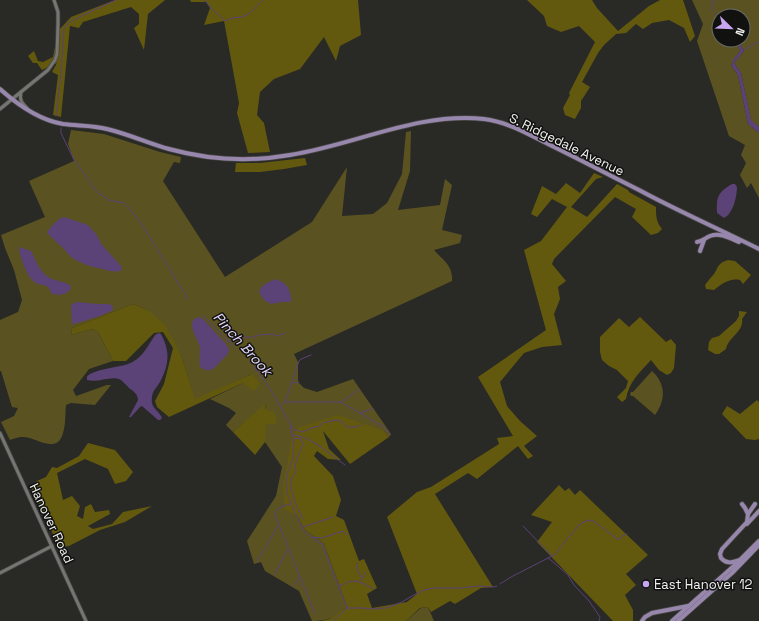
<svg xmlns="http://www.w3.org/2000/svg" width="759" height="621" font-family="'Space Grotesk',sans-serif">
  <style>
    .green { fill: #5a5321 }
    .forest { fill: #63590e }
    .water { fill: #5b4277 }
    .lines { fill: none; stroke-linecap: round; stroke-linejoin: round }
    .stream { stroke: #5b4277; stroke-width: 1 }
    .minor-casing { stroke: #484745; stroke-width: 4.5 }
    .major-casing { stroke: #484745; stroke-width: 5.5 }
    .minor { stroke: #757572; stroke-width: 3 }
    .major { stroke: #9887ac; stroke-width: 4 }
    .poi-dot { fill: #c7a6ef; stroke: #111110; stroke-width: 1.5 }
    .labels { text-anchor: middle; stroke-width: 3; stroke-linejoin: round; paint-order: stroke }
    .street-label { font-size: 13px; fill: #f1f1ef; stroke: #111110 }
    .poi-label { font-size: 13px; fill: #f1f1ef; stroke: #111110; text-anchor: start }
    .water-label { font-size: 14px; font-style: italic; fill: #e5d7f9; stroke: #111110 }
  </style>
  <rect width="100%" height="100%" fill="#292926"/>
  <g class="green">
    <polygon points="692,0 759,0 759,127 751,121 741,73 734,63 744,51 738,40 743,40 743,16 719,16 719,40 736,40 740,51 731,65 738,75 748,124 759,133 759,198 751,183 747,188 740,175 746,163 741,155 745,145 729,136 697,41 703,24"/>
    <path d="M71,130L104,134L160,152L181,157L180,163L174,162L163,181L225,277L312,222L347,167L342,216L373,214L387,203L402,174L406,132L411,131L410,171L398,210L440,205L445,179L452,185L442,230L462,235L460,243L434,250C444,261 453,266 452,281L294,354L298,362V382L304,388L317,392L353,379L391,434L389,437L384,431L297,428L285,508L298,517L305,530L324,543L347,607C333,617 330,621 312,621L299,591L265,571L261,562L254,564L247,541L276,496L282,467L265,442V410L266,404L233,432L226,425L236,413L229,408L210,399L243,383L252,374L195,400L181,355L148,310L133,304L72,328L71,335L92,329L98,332L113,361L89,369L73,390L76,396L107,385H111L95,405L71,403L66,405C65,414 66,424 63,433C57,456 35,436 22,437C18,437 13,439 10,440L1,422L14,416L18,408L12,407L1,371H0V320L18,312L22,300L14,270L5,248L1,235L45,217L29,181L74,161L68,144Z"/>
    <path d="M652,371C666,384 666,400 655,415L633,396H631L630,394L631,392H633Z"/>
    <polygon points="428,607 434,621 406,621 421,608"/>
  </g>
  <g class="forest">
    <polygon points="115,0 165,0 148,14 144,50 134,28 139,24 139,14 131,7 83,22 79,28 70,26 61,117 53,115 58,75 52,72 57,63 42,70 37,63 33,63 28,56 34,51 38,61 43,62 53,57 58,31 71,17"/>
    <polygon points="190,0 358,0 361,35 340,46 336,61 324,37 300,69 274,79 260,92 257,115 264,123 270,152 248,153 237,113 239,103 224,21 204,25 210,8 206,2 191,2"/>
    <polygon points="527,0 592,0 597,8 618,31 649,6 660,0 683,0 695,36 690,42 684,28 669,20 652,23 643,29 636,24 626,33 616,34 604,45 598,53 582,82 590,87 581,101 581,108 575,119 565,115 563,108 570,95 569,93 595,42 579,26 561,32 547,26 544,16"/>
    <polygon points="305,158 307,165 284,169 260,172 235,172 236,163 260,163"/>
    <path d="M594,173L603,177L596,179L571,207L587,217L617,184L628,190L629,192L656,207C656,215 656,222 662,229L658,233L651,235L632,217L636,209L615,197L554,259L552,264L566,281L558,287L560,299L554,314L562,345L542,347L524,353L500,382L507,406L520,421L537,436L524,446L533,456L528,459L518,446L477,479L468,473L435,494L493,587L481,588L455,604L450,601L431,612L428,607L420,608L406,621H322L329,619L347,607L324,543L305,530L298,517L285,509L283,488L291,442L297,428L338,415L384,431L389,437L350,464L323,431L329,449L341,460L328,459L317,451L314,456L333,476L341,500L336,516L344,520L359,561L364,559L377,588L367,594L372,608L407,602L417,594L387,517L417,492L431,487L499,444L497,438L513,436L478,377L546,330L524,250L541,241L567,207L552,199L537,217L531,214L542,186L556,194L566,183L580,193Z"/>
    <path d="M728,260L735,261L751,275L743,284L740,280C729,278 722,284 714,290L706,289L705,285C708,281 711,277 714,274C719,266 718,263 728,260Z"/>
    <polygon points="133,304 148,310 165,325 181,355 195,399 252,374 260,384 254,391 243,383 169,417 157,407 155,401 164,384 173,348 163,332 154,333 126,361 113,361 98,332 92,329 71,335 72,328"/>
    <path d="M739,311L747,312L742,319C744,332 728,337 726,349L719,354H715L708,350L709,342L712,338L719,336L736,321L739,316Z"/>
    <path d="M640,317L666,342L671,339L676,345L674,368L671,373L667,375L659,370L651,360C639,373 629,382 626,399L622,402L617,397L626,388L628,381L617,370L609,366L602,360L600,352V337L619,318L629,327Z"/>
    <polygon points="757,400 759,402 759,439 755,440 746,439 722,414 727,406 740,414"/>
    <polygon points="266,403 265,410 274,412 277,420 275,425 266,423 265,442 255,455 233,432"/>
    <polygon points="88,443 115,450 133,472 126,481 115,484 108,469 85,459 57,473 63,500 72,496 80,506 77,516 83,519 85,507 91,504 95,512 109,510 110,514 88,526 93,529 112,524 123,512 152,506 125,522 100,530 69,546 59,547 32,489 37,481 46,477 52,467 57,468 79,456"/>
    <polygon points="559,485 565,491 569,488 575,495 580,490 648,555 626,574 636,585 625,595 633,610 633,621 613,621 537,542 552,522 531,515"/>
  </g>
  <g class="water">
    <polygon points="736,40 738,40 744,51 734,63 741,73 751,120 759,127 759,133 748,124 738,75 731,65 740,51"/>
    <path d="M732,184H735L737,187C737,196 733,214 724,218L717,213C716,197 718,192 732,184Z"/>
    <path d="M64,217L88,225L96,234L102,245L121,266L122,270C116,273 109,271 103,269C92,267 81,264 71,257C68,254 66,251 63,248C58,242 51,239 47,232C51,227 58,218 64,217Z"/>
    <path d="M19,247L31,251C37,262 39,273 52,279C58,281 65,282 70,285L71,288L68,292C63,295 57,296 51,293C48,282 41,287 34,282C27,276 19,256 19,247Z"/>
    <path d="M276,279C279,281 283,282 285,284C289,287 292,297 291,302H282L271,304L264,300L259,292C261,284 269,282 276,279Z"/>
    <polygon points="77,302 98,304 107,304 112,305 113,310 100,316 74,324 72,324 71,306 72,304"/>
    <path d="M199,317L203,319L226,344C227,346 229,348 229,350C229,355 224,357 222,360C215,367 211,375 200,367C199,360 200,354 200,348C199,339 183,321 199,317Z"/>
    <path d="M159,333L161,334L162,336C170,352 169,364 161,380C156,390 151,390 152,403C153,409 160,412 162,418L160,420H158L142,406L140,407L131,417H129L138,400C138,394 133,391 129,388C126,385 123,381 119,379C109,376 98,383 87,380C87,379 87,378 87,377C90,370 120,367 128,364C141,360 148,346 155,335Z"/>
  </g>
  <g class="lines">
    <g class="stream">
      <polyline points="205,0 211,8 225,21 232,18 242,17 250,13 263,0"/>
      <polyline points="715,0 712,2 712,9 719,19"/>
      <polyline points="744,50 754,44 759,42"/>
      <polyline points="733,61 734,58 738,55"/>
      <polyline points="56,116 61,74 64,28 70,22 83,15 116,0"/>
      <polyline points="61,128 61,133 75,162 78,165 97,192 109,200 124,203 128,207 141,223 188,299"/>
      <polyline points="203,315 234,347"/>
      <polyline points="228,341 234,341 247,337 254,337 259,335 273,334 278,336 285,333"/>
      <path d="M253,366C259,372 262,378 267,384L291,425L290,429L294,438L293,459L288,471L286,485L287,493L295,513L304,531L311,537L322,544L347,608L333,621"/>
      <polyline points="292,383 299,382"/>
      <polyline points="285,402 299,361 301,359 311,355"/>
      <polyline points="341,402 359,390"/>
      <polyline points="281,406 285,402 341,402 384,427 390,435"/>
      <polyline points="360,413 373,409"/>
      <polyline points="291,426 295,430 303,432 311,428 320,426 323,423 327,422 336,420 341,421 347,427 355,427 361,425"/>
      <path d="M293,435C309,435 331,455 345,465"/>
      <polyline points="294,438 301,439 303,443 295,464 296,471 291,479 290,484 295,502 303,519"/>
      <path d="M290,504C284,506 275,507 275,515L315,614"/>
      <polyline points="523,526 552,556"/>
      <polyline points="303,527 333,517"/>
      <polyline points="313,537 322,538 343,531 347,535"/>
      <polyline points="548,558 552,561 568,575 574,585 589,601 600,617 599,621"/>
      <polyline points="257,561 278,526"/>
      <polyline points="357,563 358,572 362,578"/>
      <polyline points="274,575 288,549"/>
      <polyline points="360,581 366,572"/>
      <polyline points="500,584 511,577 554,555 580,524 586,521 590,520 595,522 617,539 620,539 622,536 627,534"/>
      <path d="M338,585C343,586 344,584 348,582C357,579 365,584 373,589"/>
      <polyline points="294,586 300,577"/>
      <polyline points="347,608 364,608 369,609 386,608 402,602 412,596 424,590 434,588 460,588 479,586 493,587 497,586"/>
    </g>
    <defs>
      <g id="minor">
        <path d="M21,92C19,100 22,103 27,108"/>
        <polyline points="0,109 48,70 55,60 57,54 58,24 58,12 54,0"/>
        <polyline points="0,433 86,621"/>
        <polyline points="0,573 52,546"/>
      </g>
      <g id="major">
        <path d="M0,89C18,105 39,120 63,124C78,126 93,125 107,129C128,134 148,143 169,149C209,160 250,162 290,155C355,145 417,112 484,119C508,122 528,134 548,144C579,159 609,175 639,190C678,211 719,229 759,249"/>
        <path d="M697,242C703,241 705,238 710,236C720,232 730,238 739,242"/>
        <polyline points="700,251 704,240"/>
        <polyline points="742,504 745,508 748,514"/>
        <polyline points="747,524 759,511"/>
        <path d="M740,560C733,562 727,565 721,558L720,554L722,549L747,522L748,514L755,504"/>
        <polyline points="642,621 645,617 652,613 688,606"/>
        <polyline points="672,621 736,564 759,541"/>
        <polyline points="678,621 732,573 759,545"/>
      </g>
    </defs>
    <use href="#minor" class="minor-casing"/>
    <use href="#major" class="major-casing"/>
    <use href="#minor" class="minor"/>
    <use href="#major" class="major"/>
  </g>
  <circle class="poi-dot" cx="646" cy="584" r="4"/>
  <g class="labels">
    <g class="street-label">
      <text transform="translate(567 144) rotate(26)" y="5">S. Ridgedale Avenue</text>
      <text transform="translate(52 523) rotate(65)" y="5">Hanover Road</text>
    </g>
    <g class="poi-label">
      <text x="654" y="589">East Hanover 12</text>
    </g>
    <g class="water-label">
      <text transform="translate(243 344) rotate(48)" y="5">Pinch Brook</text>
    </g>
  </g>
  <g transform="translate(731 28) rotate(113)"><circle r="19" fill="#111110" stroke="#6b6b69"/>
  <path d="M0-3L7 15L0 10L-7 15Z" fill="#c7a6ef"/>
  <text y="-6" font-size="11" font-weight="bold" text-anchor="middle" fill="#f1f1ef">N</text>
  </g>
</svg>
